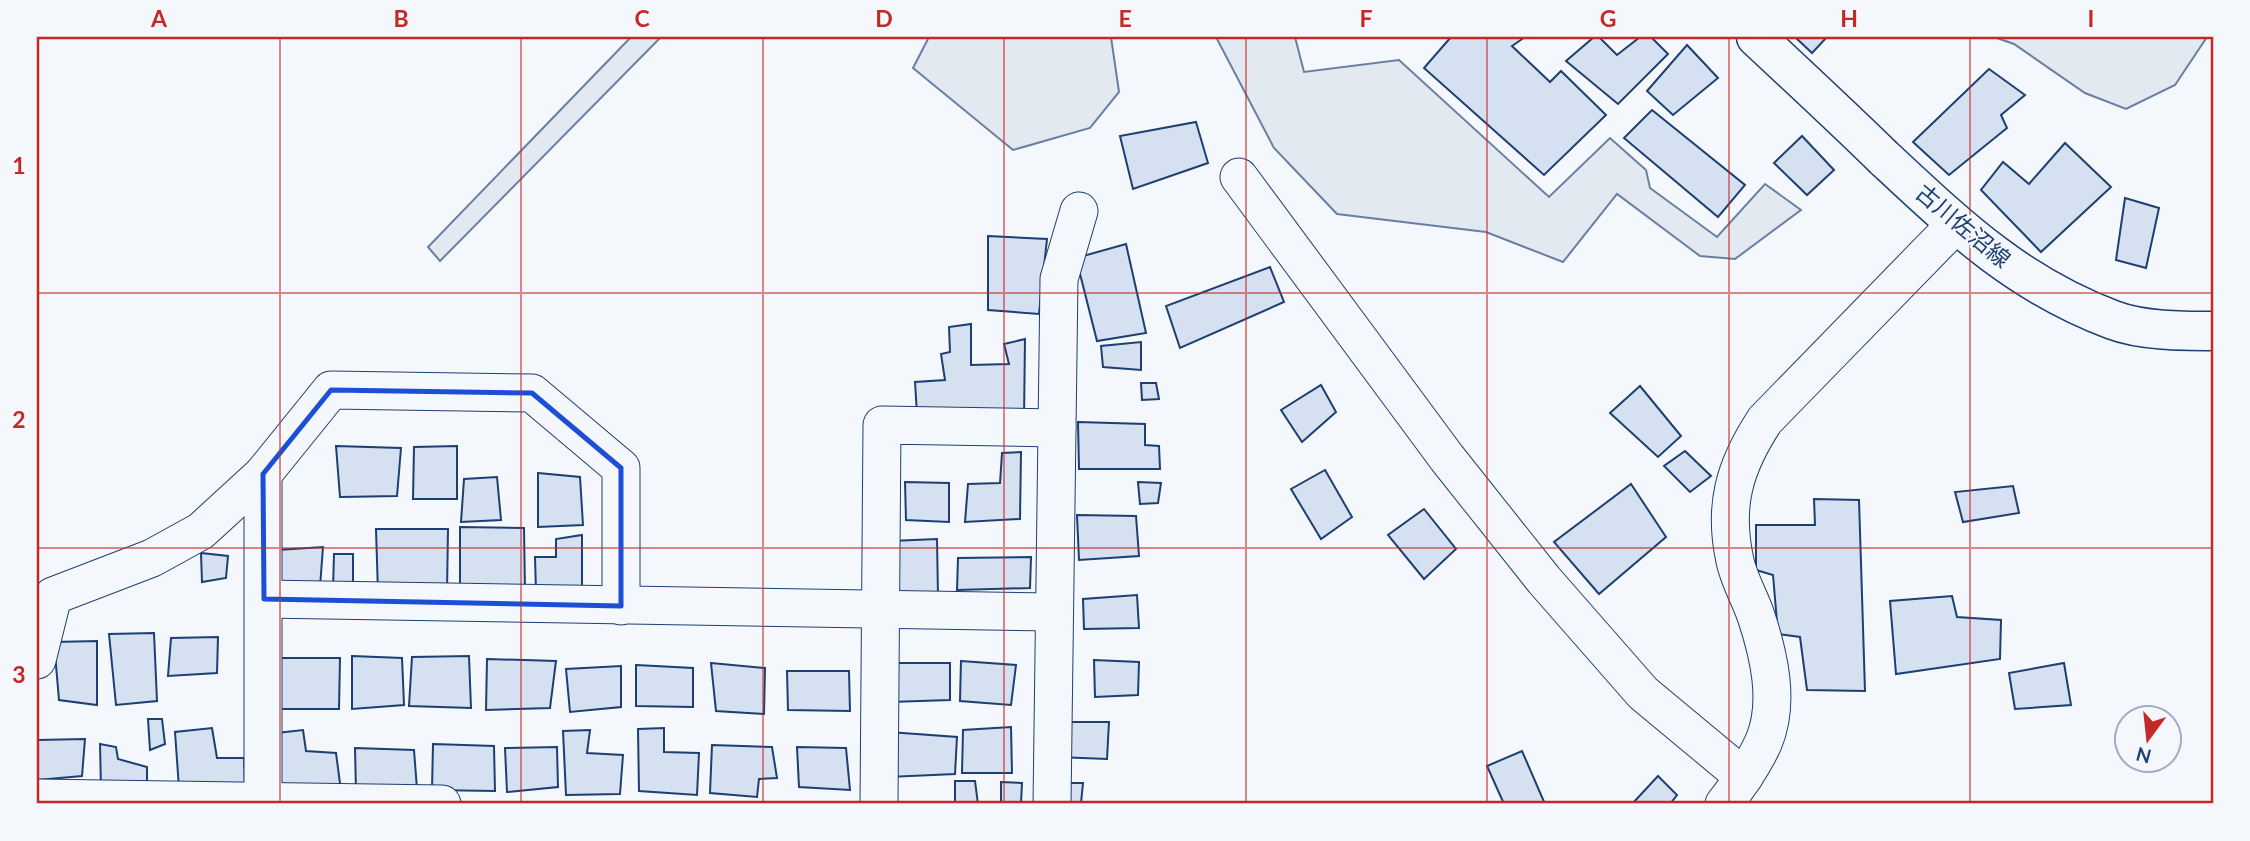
<svg xmlns="http://www.w3.org/2000/svg" width="2250" height="841" font-family="Lato,'Noto Sans JP',sans-serif">
  <style>
    .green { fill: #e3e9f0; stroke: #687fa3; stroke-width: 2 }
    .building { fill: #d5e0f0; stroke: #1d3f73; stroke-width: 2 }
    .lines { fill: none; stroke-linecap: round; stroke-linejoin: round }
    .minor-casing { stroke: #1d3f73; stroke-width: 39 }
    .major-casing { stroke: #1d3f73; stroke-width: 41 }
    .minor { stroke: #f4f7fb; stroke-width: 37 }
    .major { stroke: #f4f7fb; stroke-width: 38 }
    .marked { fill: none; stroke: #1d4ed8; stroke-width: 5; stroke-linejoin: round }
    .grid { fill: none; stroke: #c62828; stroke-width: 2; stroke-opacity: 0.55 }
    .labels { text-anchor: middle; stroke-width: 5; stroke-linejoin: round; paint-order: stroke }
    .street-label { font-size: 23px; fill: #1d3f73; stroke: #f4f7fb }
    .neatline { fill: none; stroke: #c62828; stroke-width: 2.5 }
    .grid-label { font-size: 23px; text-anchor: middle; font-weight: bold; fill: #c62828 }
  </style>
  <rect width="100%" height="100%" fill="#f4f7fb"/>
  <g class="green">
    <polygon points="631,37 661,37 440,261 428,247"/>
    <polygon points="929,37 1111,37 1119,92 1090,128 1013,150 913,68"/>
    <polygon points="1216,37 1295,37 1304,72 1399,60 1549,197 1610,138 1646,170 1650,188 1717,237 1765,184 1801,210 1735,259 1700,256 1617,194 1563,262 1486,232 1337,214 1274,148"/>
    <polygon points="1994,37 2207,37 2175,85 2126,109 2085,93 2014,44"/>
  </g>
  <g class="building">
    <polygon points="1451,37 1525,37 1512,46 1550,82 1561,71 1606,115 1544,175 1424,68"/>
    <polygon points="1594,37 1599,37 1617,55 1640,37 1651,37 1668,54 1618,104 1566,61"/>
    <polygon points="1795,37 1827,37 1812,53"/>
    <polygon points="1687,45 1718,78 1673,115 1647,91"/>
    <polygon points="1989,69 2025,95 2001,115 2007,128 1949,175 1913,142"/>
    <polygon points="1652,110 1745,185 1718,217 1624,138"/>
    <polygon points="1196,122 1208,163 1133,189 1120,136"/>
    <polygon points="1802,136 1834,170 1807,195 1774,163"/>
    <polygon points="2065,143 2111,187 2041,252 1981,190 2003,162 2029,184"/>
    <polygon points="2125,198 2159,208 2146,268 2116,260"/>
    <polygon points="988,236 1047,239 1039,314 988,310"/>
    <polygon points="1126,244 1146,333 1097,341 1076,258"/>
    <polygon points="1270,267 1284,302 1180,348 1166,306"/>
    <polygon points="971,324 971,365 1009,364 1004,344 1025,339 1024,419 917,414 915,382 945,380 941,354 950,352 949,327"/>
    <polygon points="1141,342 1141,370 1103,367 1101,346"/>
    <polygon points="1141,383 1156,383 1159,399 1142,400"/>
    <polygon points="1321,385 1336,412 1302,442 1281,410"/>
    <polygon points="1640,386 1681,436 1658,457 1610,413"/>
    <polygon points="1078,422 1145,424 1145,445 1159,446 1160,469 1079,469"/>
    <polygon points="336,446 401,448 397,496 340,497"/>
    <polygon points="457,446 457,499 413,499 414,447"/>
    <polygon points="1685,451 1711,476 1690,492 1664,466"/>
    <polygon points="1021,452 1020,519 965,522 968,484 1000,483 1002,453"/>
    <polygon points="1325,470 1352,517 1321,539 1291,489"/>
    <polygon points="538,473 580,477 583,525 538,527"/>
    <polygon points="497,477 501,520 461,522 464,479"/>
    <polygon points="905,482 949,483 949,522 906,520"/>
    <polygon points="1138,482 1161,483 1158,503 1140,504"/>
    <polygon points="1631,484 1666,537 1599,594 1554,542"/>
    <polygon points="2013,486 2019,513 1963,522 1955,492"/>
    <polygon points="1814,499 1859,500 1865,691 1807,690 1800,637 1778,634 1773,575 1756,570 1756,525 1815,525"/>
    <polygon points="1424,509 1456,549 1424,579 1388,535"/>
    <polygon points="1077,515 1136,516 1139,556 1079,560"/>
    <polygon points="460,527 524,528 525,592 460,591"/>
    <polygon points="376,529 448,529 447,592 378,593"/>
    <polygon points="582,535 582,595 536,592 535,557 556,557 556,539"/>
    <polygon points="937,539 938,596 892,597 891,541"/>
    <polygon points="323,547 320,587 279,590 277,550"/>
    <polygon points="201,553 228,556 226,578 202,582"/>
    <polygon points="334,554 353,554 353,588 333,590"/>
    <polygon points="1031,557 1030,588 957,590 958,558"/>
    <polygon points="1137,595 1139,628 1084,629 1083,599"/>
    <polygon points="1952,596 1957,617 2001,620 2000,659 1896,674 1890,601"/>
    <polygon points="154,633 157,701 116,705 109,634"/>
    <polygon points="218,637 217,673 168,676 171,638"/>
    <polygon points="97,641 97,705 59,700 54,642"/>
    <polygon points="352,656 402,658 404,705 352,709"/>
    <polygon points="469,656 471,708 409,706 412,657"/>
    <polygon points="274,658 340,658 339,709 274,709"/>
    <polygon points="487,659 556,661 550,708 486,710"/>
    <polygon points="1094,660 1139,662 1138,695 1095,697"/>
    <polygon points="961,661 1016,665 1011,705 960,701"/>
    <polygon points="711,663 765,668 764,714 716,711"/>
    <polygon points="889,663 950,663 950,700 890,702"/>
    <polygon points="2064,663 2071,705 2015,709 2009,673"/>
    <polygon points="636,665 693,668 693,707 636,706"/>
    <polygon points="621,666 621,707 570,712 566,669"/>
    <polygon points="787,671 849,671 850,711 788,710"/>
    <polygon points="148,719 162,719 165,744 150,750"/>
    <polygon points="1057,722 1109,722 1107,759 1057,757"/>
    <polygon points="1011,727 1012,773 962,773 963,730"/>
    <polygon points="212,728 217,758 244,758 245,786 179,788 175,732"/>
    <polygon points="664,728 664,752 699,753 697,795 639,791 638,729"/>
    <polygon points="303,730 306,751 336,753 341,791 278,788 277,733"/>
    <polygon points="590,730 587,753 623,755 620,794 566,795 563,731"/>
    <polygon points="889,732 957,737 955,774 888,777"/>
    <polygon points="85,739 82,776 37,780 37,740"/>
    <polygon points="100,744 116,747 118,759 147,767 147,789 101,789"/>
    <polygon points="433,744 494,746 495,791 432,790"/>
    <polygon points="712,745 772,747 777,778 759,779 757,797 710,793"/>
    <polygon points="557,747 558,787 507,792 505,748"/>
    <polygon points="797,747 846,748 850,790 799,787"/>
    <polygon points="355,748 414,750 417,789 356,792"/>
    <polygon points="1522,751 1545,804 1504,804 1487,766"/>
    <polygon points="1658,776 1677,795 1670,804 1632,804"/>
    <polygon points="955,781 975,781 978,804 955,804"/>
    <polygon points="1001,782 1022,783 1021,804 1001,804"/>
    <polygon points="1057,783 1083,783 1081,803 1056,803"/>
  </g>
  <g class="lines">
    <defs>
      <g id="minor">
        <polyline points="1239,177 1447,458 1544,580 1643,693 1744,777"/>
        <polyline points="264,599 1053,612"/>
        <polyline points="37,660 53,596 152,558 201,531 263,474 331,390 532,393 621,468 621,606"/>
        <polyline points="37,798 442,804"/>
        <polyline points="263,804 263,474"/>
        <polyline points="879,804 882,425 1057,428"/>
        <polyline points="1052,804 1059,279 1079,211"/>
        <path d="M1724,804C1739,785 1754,764 1764,741C1780,702 1769,655 1756,616C1750,598 1739,580 1735,561C1723,506 1734,467 1765,420L1955,225"/>
      </g>
      <path id="major" d="M1756,37C1799,77 1842,117 1884,158C1957,226 2017,284 2113,320C2142,331 2182,331 2213,331"/>
    </defs>
    <use href="#minor" class="minor-casing"/>
    <use href="#major" class="major-casing"/>
    <use href="#minor" class="minor"/>
    <use href="#major" class="major"/>
  </g>
  <path class="marked" d="M331,390L532,393L621,468V606L264,599L263,474Z"/>
  <path class="grid" d="M280,37V804M521,37V804M763,37V804M1004,37V804M1246,37V804M1487,37V804M1729,37V804M1970,37V804M37,293H2213M37,548H2213"/>
  <g class="labels">
    <g class="street-label">
      <text transform="translate(1963 226) rotate(40)" y="8">古川佐沼線</text>
    </g>
  </g>
  <rect width="2250" height="841" fill="none" stroke="#f4f7fb" stroke-width="77"/>
  <g transform="translate(2148 739) rotate(195)"><circle r="33" fill="#f4f7fb" stroke="#9eadc5" stroke-width="2"/>
  <path d="M0-5L12 26L0 18L-12 26Z" fill="#c62828"/>
  <text y="-10" font-size="19" font-weight="bold" text-anchor="middle" fill="#1d3f73">N</text>
  </g>
  <rect x="38" y="38" width="2174" height="764" class="neatline"/>
  <g class="grid-label">
    <text x="159" y="27">A</text>
    <text x="401" y="27">B</text>
    <text x="642" y="27">C</text>
    <text x="884" y="27">D</text>
    <text x="1125" y="27">E</text>
    <text x="1366" y="27">F</text>
    <text x="1608" y="27">G</text>
    <text x="1849" y="27">H</text>
    <text x="2091" y="27">I</text>
    <text x="19" y="174">1</text>
    <text x="19" y="428">2</text>
    <text x="19" y="683">3</text>
  </g>
</svg>
